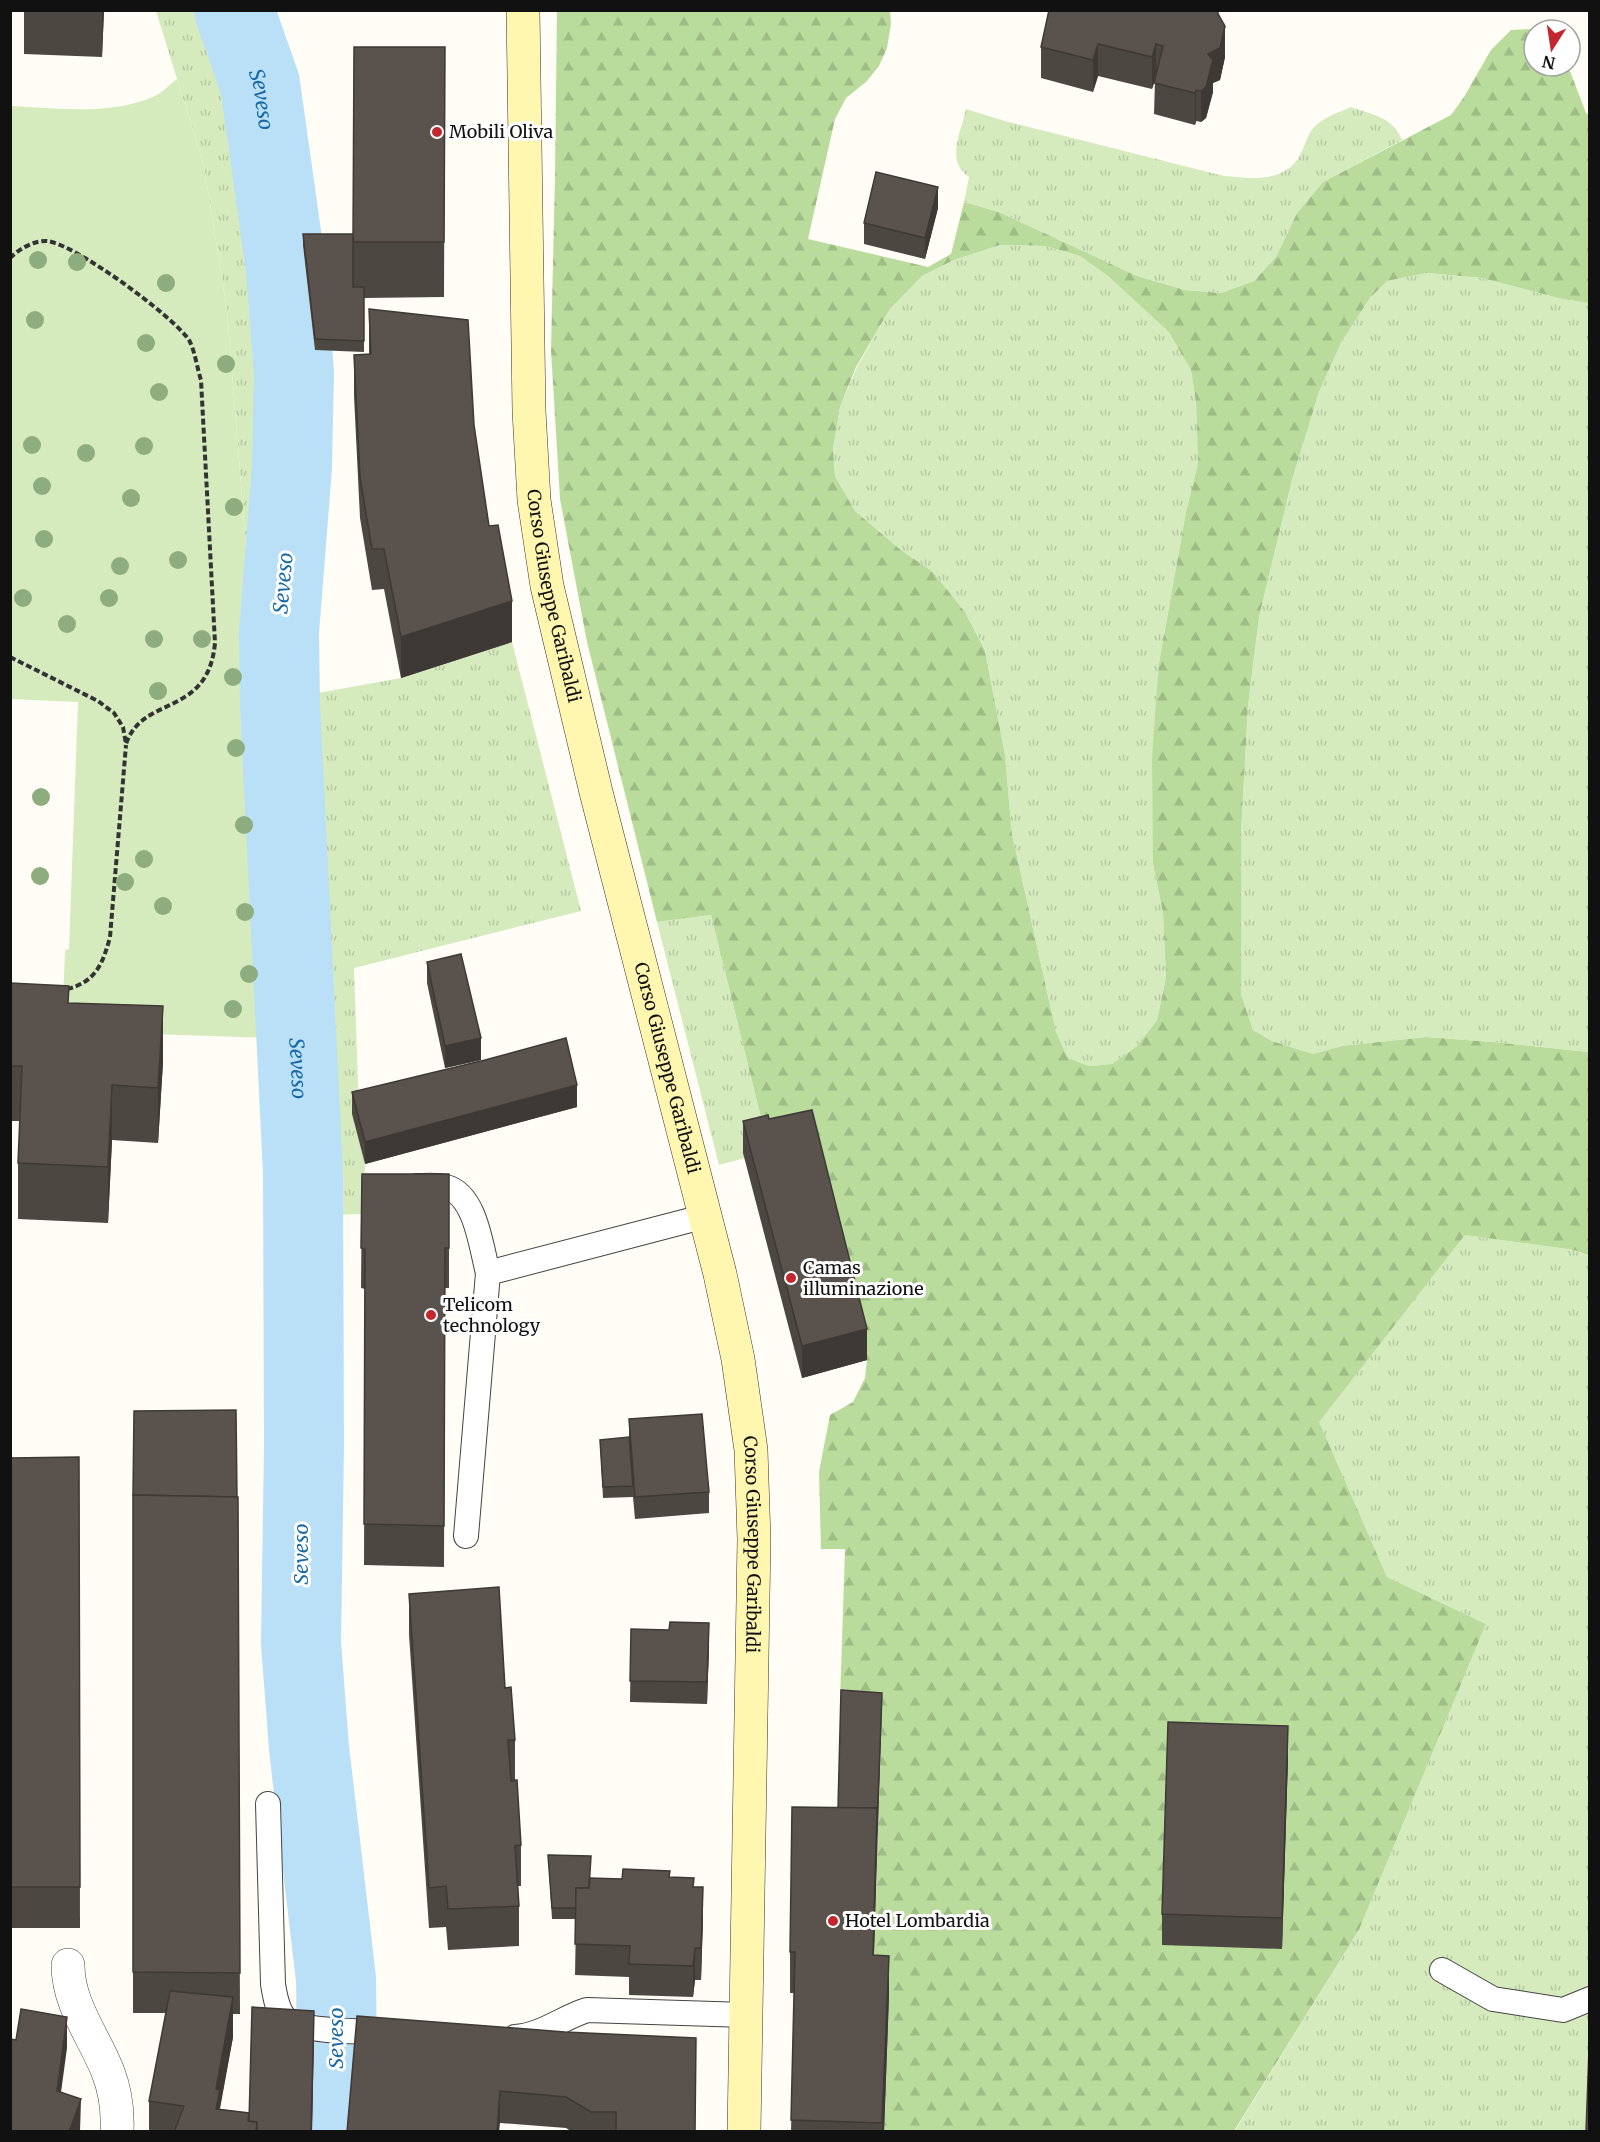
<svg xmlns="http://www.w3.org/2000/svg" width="1600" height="2142" font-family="Merriweather,serif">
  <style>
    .grass { fill: url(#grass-tufts) }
    .forest { fill: url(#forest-firs); fill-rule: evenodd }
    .park { fill: #d5ebbd }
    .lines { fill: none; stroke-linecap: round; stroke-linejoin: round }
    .river { stroke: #b9e0f7; stroke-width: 80 }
    .service-casing { stroke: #444; stroke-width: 26 }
    .minor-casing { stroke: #444; stroke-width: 34 }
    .secondary-casing { stroke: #333; stroke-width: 34 }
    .path { stroke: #333; stroke-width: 4; stroke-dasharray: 6 3; stroke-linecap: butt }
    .service { stroke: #fff; stroke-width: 24 }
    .minor { stroke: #fff; stroke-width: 33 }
    .secondary { stroke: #fff6b0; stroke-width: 33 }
    .tree { fill: #8dad7f }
    .wall { fill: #4d4742 }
    .shaded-wall { fill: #3f3936 }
    .building { fill: #5a524d; stroke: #3f3936; stroke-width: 1.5 }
    .poi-dot { fill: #c4262e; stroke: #fff; stroke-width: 2 }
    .labels { text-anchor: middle; stroke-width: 6; stroke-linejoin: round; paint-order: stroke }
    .poi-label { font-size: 18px; fill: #111; stroke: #fff; text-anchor: start }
    .street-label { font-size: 18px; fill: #111; stroke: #fff }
    .water-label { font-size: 20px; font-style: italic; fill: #1768a6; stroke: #fff }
  </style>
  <defs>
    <pattern id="grass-tufts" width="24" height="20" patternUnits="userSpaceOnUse" patternTransform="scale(1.5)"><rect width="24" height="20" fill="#d5ebbd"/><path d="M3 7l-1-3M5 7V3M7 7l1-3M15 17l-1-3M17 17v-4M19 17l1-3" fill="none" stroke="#b6c8a1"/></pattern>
    <pattern id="forest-firs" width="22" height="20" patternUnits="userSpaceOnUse" patternTransform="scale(1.5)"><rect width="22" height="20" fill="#b9dc9c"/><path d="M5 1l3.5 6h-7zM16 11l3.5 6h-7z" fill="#9ebc85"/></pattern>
  </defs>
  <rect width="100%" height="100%" fill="#fffdf5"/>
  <g class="grass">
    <polygon points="156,11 204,11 236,110 260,257 267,351 263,475 251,645 246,547 227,310 204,166"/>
    <path d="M1351,107C1373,115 1393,117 1402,140L1323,182L1297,213L1276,257L1254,281L1221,293L1185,290L1137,276L999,212L964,202L969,177C945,161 961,133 966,109L1005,121L1224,176C1248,178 1280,183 1297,160C1304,151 1306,136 1314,127C1323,118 1339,112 1351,107Z"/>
    <polygon points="1000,245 1046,246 1080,256 1108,276 1170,332 1191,370 1196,402 1198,463 1186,512 1159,663 1153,864 1163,913 1166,978 1157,1020 1137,1046 1112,1064 1089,1066 1068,1058 1056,1032 1012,834 1005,755 985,649 965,612 932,571 902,551 855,511 835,476 833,449 840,407 857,367 890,309 922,276 954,260"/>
    <polygon points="1427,273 1482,278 1562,299 1589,303 1589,1052 1493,1042 1426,1037 1342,1046 1313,1054 1272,1041 1253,1030 1241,994 1241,833 1248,706 1259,617 1292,480 1319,392 1341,343 1370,298 1387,281"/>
    <path d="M512,642L581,911L354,968L359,1112L352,1114L365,1164L364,1214L331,1215C326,1042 322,868 307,695L401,678Z"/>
    <polygon points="711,915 768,1146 745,1158 719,1165 657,922"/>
    <polygon points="1465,1235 1574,1250 1589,1256 1589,2131 1234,2132 1359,1930 1486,1624 1387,1577 1318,1422"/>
  </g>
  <path class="forest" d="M557,11H890L891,24L887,48L879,66L866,82L846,98L835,119L808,239L928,267L951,254L964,202L999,212L1137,276L1185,290L1221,293L1254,281L1276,257L1297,213L1323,182L1451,115L1464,97L1491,50L1511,30L1531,29L1534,31V66H1568L1586,113L1589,115V303L1562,299L1482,278L1427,273L1387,281L1370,298L1341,343L1319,392L1292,480L1259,617L1248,706L1241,833V994L1253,1030L1272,1041L1313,1054L1342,1046L1426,1037L1493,1042L1589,1052L1590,1256L1574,1250L1465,1235L1319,1422L1387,1577L1486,1624L1359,1930L1234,2131H884L889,1997L873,1996L882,1704L840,1702L845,1549H821L819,1472L830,1415L853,1402L865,1378L867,1360L769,1150L711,915L657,922L587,642L560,499L551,350L555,176ZM1000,245L1046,246L1080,256L1108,276L1169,332L1191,370L1196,402L1198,463L1186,512L1159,663L1152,756L1153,864L1163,913L1166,978L1157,1020L1137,1046L1112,1064L1089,1066L1068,1058L1056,1032L1012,834L1005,755L985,650L965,612L932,571L902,551L855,511L835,476L833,449L840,407L856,367L890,309L922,276L954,260Z"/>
  <path class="park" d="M177,79L204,166L227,310L246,547L267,869L272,1038L62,1031L65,950L69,949L78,702L11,699V106C58,108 111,116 155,96C163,92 170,84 177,79Z"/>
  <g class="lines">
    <path class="river" id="s1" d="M234,10L260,84L286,269L294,373L292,467L279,632L280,706L303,1173L304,1446L301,1643L309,1748L336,1979L337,2054L333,2132"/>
    <defs>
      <g id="service">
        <path d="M417,1186C426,1186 438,1185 446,1187C476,1195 481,1247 488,1273"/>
        <polyline points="466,1536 488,1273 706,1216"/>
        <path d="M268,1804L273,1984C275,1996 277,2011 286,2019C302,2033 365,2031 388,2032"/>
        <polyline points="1442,1970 1493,1999 1563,2010 1590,1999"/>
        <path d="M515,2037C542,2035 562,2018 587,2010L746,2015"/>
      </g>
      <path id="minor" d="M68,1965C68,2005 94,2036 108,2072C115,2090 118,2112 117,2132"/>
      <g id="secondary">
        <path id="s2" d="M523,10L529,411L534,500L547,586L596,792L720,1274L738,1359L751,1450L754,1539L744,2132"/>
      </g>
    </defs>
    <use href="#service" class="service-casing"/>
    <use href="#minor" class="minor-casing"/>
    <use href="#secondary" class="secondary-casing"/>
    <g class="path">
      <path d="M10,258C19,249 35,240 47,241C75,244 173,316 189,340C195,351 197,368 201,380L215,643C208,718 143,694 126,744L123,727L114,713L98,701L10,657"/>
      <polyline points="10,590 10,605"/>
      <path d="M67,989C96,982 103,963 110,937L126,745"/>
    </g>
    <use href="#service" class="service"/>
    <use href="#minor" class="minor"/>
    <use href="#secondary" class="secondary"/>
  </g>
  <g class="tree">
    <circle cx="38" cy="260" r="9"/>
    <circle cx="77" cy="262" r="9"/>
    <circle cx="166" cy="283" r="9"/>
    <circle cx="35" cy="320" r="9"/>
    <circle cx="146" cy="343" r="9"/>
    <circle cx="226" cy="364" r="9"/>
    <circle cx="159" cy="392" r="9"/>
    <circle cx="32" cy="445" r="9"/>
    <circle cx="144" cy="446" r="9"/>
    <circle cx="86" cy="453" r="9"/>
    <circle cx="42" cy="486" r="9"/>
    <circle cx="131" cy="498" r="9"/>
    <circle cx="234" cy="507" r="9"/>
    <circle cx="44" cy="539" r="9"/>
    <circle cx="178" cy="560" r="9"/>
    <circle cx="120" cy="566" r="9"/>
    <circle cx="23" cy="598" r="9"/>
    <circle cx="109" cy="598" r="9"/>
    <circle cx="67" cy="624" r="9"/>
    <circle cx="154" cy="639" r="9"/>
    <circle cx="202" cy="639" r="9"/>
    <circle cx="233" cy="677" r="9"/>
    <circle cx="158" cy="691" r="9"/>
    <circle cx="236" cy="748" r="9"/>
    <circle cx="41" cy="797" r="9"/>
    <circle cx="244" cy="825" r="9"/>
    <circle cx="144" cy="859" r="9"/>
    <circle cx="40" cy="876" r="9"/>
    <circle cx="125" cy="882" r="9"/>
    <circle cx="163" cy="906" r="9"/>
    <circle cx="245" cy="912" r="9"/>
    <circle cx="249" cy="974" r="9"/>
    <circle cx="233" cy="1009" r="9"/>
  </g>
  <g class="wall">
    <polygon points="21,10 104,10 102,57 24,54 24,11"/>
    <polygon points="368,10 455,10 454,11"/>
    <polygon points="1219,15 1225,57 1220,80 1213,83 1213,92 1206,118 1201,122 1196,121 1195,125 1154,114 1155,80 1152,89 1098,76 1093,92 1041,78 1041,47"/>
    <polygon points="445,47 444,297 364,298 364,352 315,350 303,245 303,234 353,234"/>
    <polygon points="938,208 925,259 864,244 864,223"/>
    <polygon points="369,309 474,425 489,526 512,642 401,678 384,589 372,590 360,518 354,396 354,355 369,354"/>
    <polygon points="427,962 481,1060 445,1068 427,983"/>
    <polygon points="10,983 69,1003 163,1062 158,1143 112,1140 108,1223 18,1219 18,1163 20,1121 10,1121"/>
    <polygon points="352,1092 577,1107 365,1164 352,1114"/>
    <polygon points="743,1121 867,1360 802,1378 743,1153"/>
    <polygon points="362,1174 449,1174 449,1288 445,1288 444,1567 364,1565 365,1289 361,1288"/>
    <polygon points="629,1419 709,1492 709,1513 635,1519 633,1497 603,1498 600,1440 629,1437"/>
    <polygon points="79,1457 80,1928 10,1928 10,1458"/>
    <polygon points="133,1495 238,1497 240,2014 233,2014 233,2037 220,2109 249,2113 314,2042 312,2132 149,2132 149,2101 166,2013 133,2013"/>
    <polygon points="409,1594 505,1688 515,1740 515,1780 521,1845 521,1886 518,1886 519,1906 519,1946 448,1950 446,1927 429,1928 409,1635"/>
    <polygon points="631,1629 709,1644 707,1704 630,1702"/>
    <polygon points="882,1704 874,1955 889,1996 884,2132 791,2132 794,1993 790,1993 790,1952 838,1808"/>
    <polygon points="1288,1758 1282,1949 1162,1945 1162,1914"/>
    <polygon points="548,1855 591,1878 622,1879 670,1877 694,1887 703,1918 701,1980 695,1980 693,1997 629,1995 629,1977 575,1975 576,1919 552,1919"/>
    <polygon points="357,2016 695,2132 572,2132 566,2128 500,2123"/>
  </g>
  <g class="shaded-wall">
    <polygon points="102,10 104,10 102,57"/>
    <polygon points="1225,26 1225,57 1220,80 1213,83 1213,92 1206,118 1201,122 1201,91 1208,54"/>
    <polygon points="1098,44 1098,76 1093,92 1093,60"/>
    <polygon points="1156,44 1156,76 1152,89 1152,57"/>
    <polygon points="1196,90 1196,121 1195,125 1195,93"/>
    <polygon points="938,187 938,208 925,259 925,238"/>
    <polygon points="512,601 512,642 401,678 401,637"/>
    <polygon points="163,1006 163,1062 158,1143 158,1088"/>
    <polygon points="481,1038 481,1060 445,1068 445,1046"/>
    <polygon points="112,1085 112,1140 108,1223 108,1167"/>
    <polygon points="577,1085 577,1107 365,1164 365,1142"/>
    <polygon points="867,1329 867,1360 802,1378 802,1346"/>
    <polygon points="709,1623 709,1644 707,1704 707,1682"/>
    <polygon points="882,1704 877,1838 873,1996 873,1955 877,1808"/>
    <polygon points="1288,1726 1288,1758 1282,1949 1282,1918"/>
    <polygon points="703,1887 703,1918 701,1980 701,1948"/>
    <polygon points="695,1948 695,1980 693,1997 693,1966"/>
    <polygon points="889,1956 889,1996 884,2132 882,2132"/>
    <polygon points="233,1997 233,2037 220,2106 220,2130 216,2132 216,2089"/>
    <polygon points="314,2011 312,2132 311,2132"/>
    <polygon points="67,2017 67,2048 57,2122 57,2091"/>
    <polygon points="500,2091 500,2123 499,2132 497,2132"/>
    <polygon points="81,2099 80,2132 69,2132"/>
  </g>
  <g class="building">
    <polygon points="1049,10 1218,10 1218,14 1225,26 1220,48 1208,54 1213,60 1206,87 1201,91 1196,90 1195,93 1154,83 1163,46 1156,44 1152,57 1098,44 1093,60 1041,47"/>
    <polygon points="354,47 445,47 444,242 353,242"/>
    <polygon points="876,172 938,187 925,238 864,223"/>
    <polygon points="303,234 353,234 353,287 364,287 364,341 315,339"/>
    <polygon points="369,309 468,320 474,425 489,526 498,525 512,601 401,637 384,549 372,549 360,477 354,355 371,354"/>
    <polygon points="461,954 481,1038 445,1046 427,962"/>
    <polygon points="10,983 69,986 68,1003 163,1006 158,1088 112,1085 108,1167 18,1163 22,1066 10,1066"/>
    <polygon points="566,1038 577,1085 365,1142 352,1092 485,1060"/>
    <polygon points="812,1110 867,1329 802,1346 743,1121 768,1115 769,1119"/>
    <polygon points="362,1174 449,1174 449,1248 445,1248 444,1526 364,1524 365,1249 361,1248"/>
    <polygon points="236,1410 237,1497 133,1495 134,1411"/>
    <polygon points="702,1414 709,1492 635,1497 629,1419"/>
    <polygon points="629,1437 633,1486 603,1487 600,1440"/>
    <polygon points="79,1457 80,1887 10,1887 10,1458"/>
    <polygon points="133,1495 238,1497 240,1973 133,1972"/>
    <polygon points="499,1587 505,1688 511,1687 515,1740 508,1740 511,1781 517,1780 521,1845 515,1846 519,1906 448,1909 446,1886 429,1888 409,1594"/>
    <polygon points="670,1622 709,1623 707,1682 630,1681 631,1629 669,1630"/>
    <polygon points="841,1690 882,1693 877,1827 877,1808 838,1808"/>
    <polygon points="1168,1722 1288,1726 1282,1918 1162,1914"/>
    <polygon points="792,1807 877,1808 873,1955 889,1956 882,2123 791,2120 795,1952 790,1952"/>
    <polygon points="548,1855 591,1856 589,1888 576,1888 576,1908 552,1908"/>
    <polygon points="623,1869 670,1871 669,1877 694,1878 693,1887 703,1887 701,1948 695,1948 693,1966 629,1964 630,1946 575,1944 576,1888 589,1888 590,1878 622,1879"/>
    <polygon points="170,1991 233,1997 216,2089 220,2090 216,2109 249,2113 248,2121 257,2122 256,2132 174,2132 184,2106 149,2101"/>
    <polygon points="252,2007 314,2011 311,2132 257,2132 257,2122 249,2121"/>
    <polygon points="21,2009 67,2017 57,2091 81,2099 69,2132 10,2132 10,2039 16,2040"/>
    <polygon points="357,2016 565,2032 696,2038 695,2132 616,2132 616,2112 591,2112 566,2097 500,2091 497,2132 347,2132"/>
    <polygon points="1589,2049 1590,2132 1586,2132"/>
  </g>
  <g class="poi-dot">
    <circle cx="437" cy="132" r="6"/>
    <circle cx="791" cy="1278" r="6"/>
    <circle cx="431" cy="1315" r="6"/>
    <circle cx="833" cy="1921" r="6"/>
  </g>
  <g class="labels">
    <g class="poi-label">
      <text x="449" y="138">Mobili Oliva</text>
      <text x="803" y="1274">Camas<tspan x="803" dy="21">illuminazione</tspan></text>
      <text x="443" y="1311">Telicom<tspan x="443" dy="21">technology</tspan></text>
      <text x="845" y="1927">Hotel Lombardia</text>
    </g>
    <g class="street-label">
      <text dy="6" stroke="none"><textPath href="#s2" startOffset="588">Corso Giuseppe Garibaldi</textPath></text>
      <text dy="6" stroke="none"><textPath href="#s2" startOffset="1074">Corso Giuseppe Garibaldi</textPath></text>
      <text dy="6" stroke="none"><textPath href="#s2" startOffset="1560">Corso Giuseppe Garibaldi</textPath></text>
    </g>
    <g class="water-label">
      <text dy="7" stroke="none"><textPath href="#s1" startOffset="94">Seveso</textPath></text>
      <text transform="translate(283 583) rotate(-85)" y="7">Seveso</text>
      <text dy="7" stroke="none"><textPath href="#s1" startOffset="1066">Seveso</textPath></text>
      <text transform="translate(301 1554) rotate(-90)" y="7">Seveso</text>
      <text transform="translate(336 2038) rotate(-90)" y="7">Seveso</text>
    </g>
  </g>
  <rect width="1600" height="2142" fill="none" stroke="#111111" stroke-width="24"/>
  <g transform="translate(1552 48) rotate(192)"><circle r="28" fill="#ffffff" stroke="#a0a0a0" stroke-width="1.5"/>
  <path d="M0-4.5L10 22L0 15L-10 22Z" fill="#c4262e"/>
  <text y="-9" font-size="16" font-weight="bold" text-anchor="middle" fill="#111111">N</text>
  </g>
</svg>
